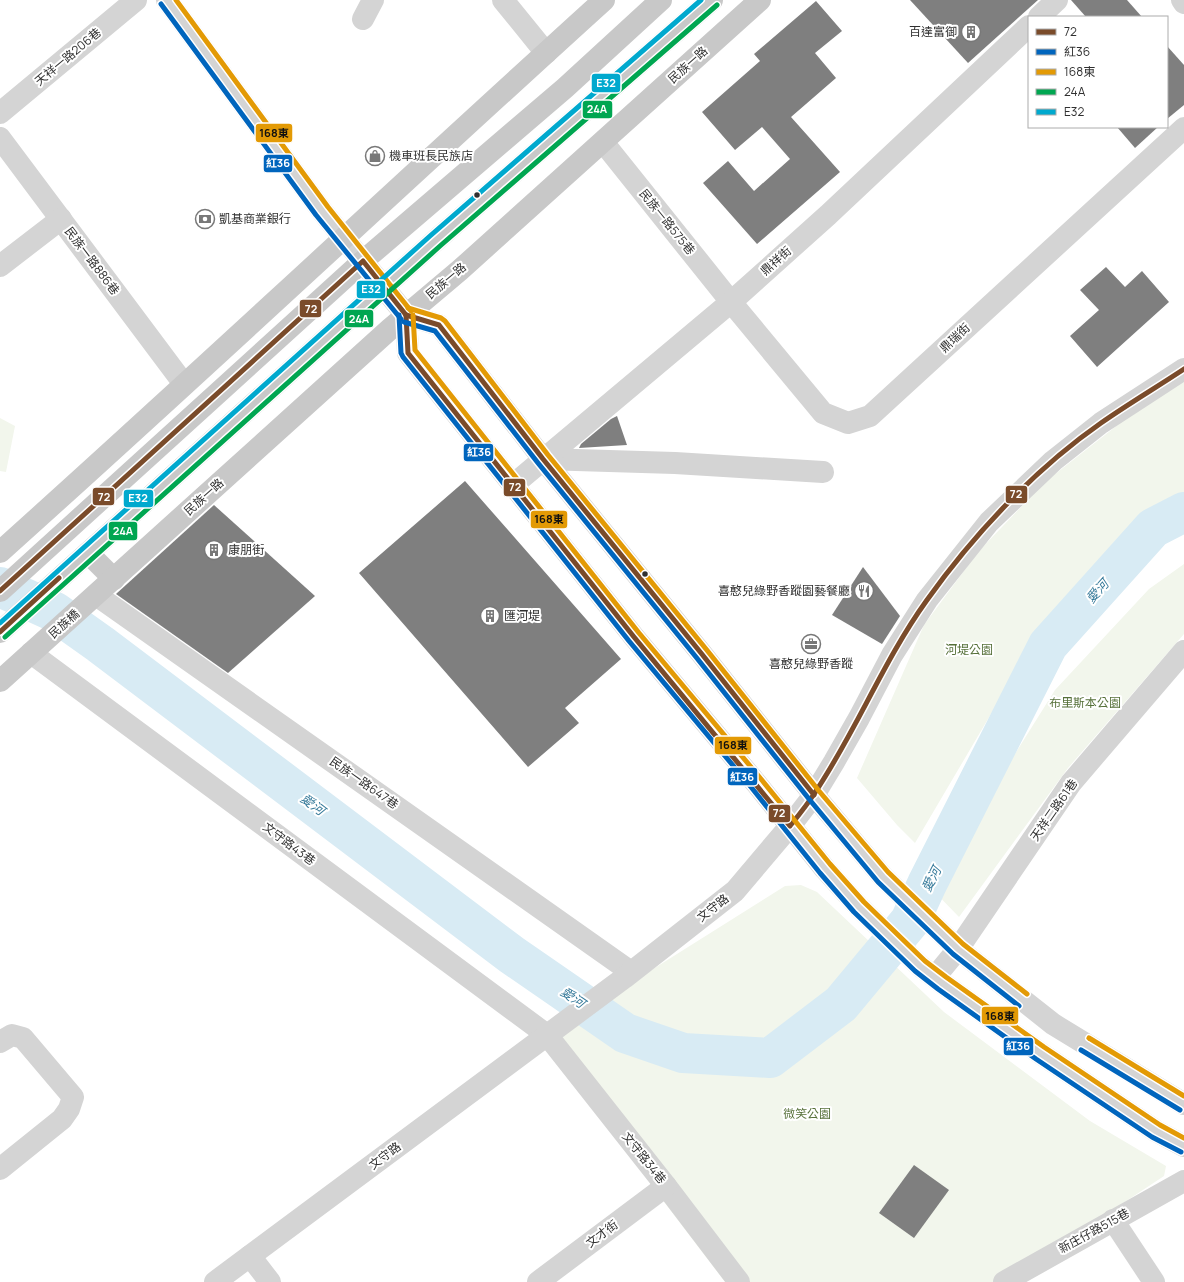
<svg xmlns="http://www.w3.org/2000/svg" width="1184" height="1282" font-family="Manrope,'Noto Sans TC',sans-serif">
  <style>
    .green { fill: #f2f6ec }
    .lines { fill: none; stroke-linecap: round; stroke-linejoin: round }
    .river { stroke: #d8ebf4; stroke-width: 40 }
    .building { fill: #7f7f7f }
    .minor { stroke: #d4d4d4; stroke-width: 22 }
    .major { stroke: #c8c8c8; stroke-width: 22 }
    .bus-1-casing { stroke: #fff; stroke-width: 8 }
    .bus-2-casing { stroke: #fff; stroke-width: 8 }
    .bus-3-casing { stroke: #fff; stroke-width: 8 }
    .bus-4-casing { stroke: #fff; stroke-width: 8 }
    .bus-5-casing { stroke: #fff; stroke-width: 8 }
    .bus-1 { stroke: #7a4b2a; stroke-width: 5 }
    .bus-2 { stroke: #0065bd; stroke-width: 5 }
    .bus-3 { stroke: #e39a05; stroke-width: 5 }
    .bus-4 { stroke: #00a651; stroke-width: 5 }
    .bus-5 { stroke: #00a9ce; stroke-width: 5 }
    .bus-dot { fill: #303030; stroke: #fff; stroke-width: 1.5 }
    .labels { text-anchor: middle; stroke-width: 4; stroke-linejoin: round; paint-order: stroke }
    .poi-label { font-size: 12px; fill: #303030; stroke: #fff; text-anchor: start }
    .street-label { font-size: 12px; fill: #303030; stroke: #fff }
    .park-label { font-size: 12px; fill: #567039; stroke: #fff }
    .water-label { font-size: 13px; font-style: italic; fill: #367a9a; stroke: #fff }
    .line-badge { stroke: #fff; stroke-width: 1.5 }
    .badge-label { font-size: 11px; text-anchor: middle; font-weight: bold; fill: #fff }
    .pale-badge-label { font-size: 11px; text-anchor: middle; font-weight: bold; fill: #111 }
  </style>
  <rect width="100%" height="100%" fill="#fff"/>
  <g class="green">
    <polygon points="1184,381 1184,497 1115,541 1054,613 1008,685 915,843 897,825 857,778 924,625 978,552 1045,482 1133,413"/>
    <polygon points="0,418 15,426 6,472 0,471"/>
    <polygon points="1184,564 1184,634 1068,768 959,917 927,884 937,878 1055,690 1149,589"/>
    <polygon points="801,885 817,892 944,1012 1090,1121 1166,1166 1164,1176 1004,1282 725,1282 658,1194 545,1037 785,886"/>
  </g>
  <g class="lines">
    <polyline class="river" points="0,587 55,612 100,644 512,955 625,1033 683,1053 770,1058 841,1004 910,921 927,884 1048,645 1153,528 1184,512"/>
  </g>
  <g class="building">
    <polygon points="910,0 1038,0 968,63"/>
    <polygon points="1071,0 1127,0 1142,17 1086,17"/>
    <polygon points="816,1 842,31 815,53 836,78 791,117 840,172 757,244 703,183 728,161 754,191 790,159 762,127 735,150 702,112 760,61 754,54"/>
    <polygon points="1167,46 1184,65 1184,105 1167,119"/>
    <polygon points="1117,127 1158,127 1135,148"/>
    <polygon points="1106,267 1125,287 1142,271 1169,302 1097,367 1070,336 1099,310 1080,290"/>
    <polygon points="617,416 627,445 579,448 581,444 611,419"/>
    <polygon points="465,481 621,659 565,708 579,723 528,767 359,573"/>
    <polygon points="214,505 315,596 228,673 116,594"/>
    <polygon points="863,567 900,616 882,644 832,615"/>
    <polygon points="914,1165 949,1190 914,1238 879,1213"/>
  </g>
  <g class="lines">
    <g class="minor">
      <polyline points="167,0 322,211 406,315"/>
      <polyline points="503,0 546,53"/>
      <polyline points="1182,0 1184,3"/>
      <polyline points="1039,17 1057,0"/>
      <polyline points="363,19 373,0"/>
      <polyline points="0,113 136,0"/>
      <polyline points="0,138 184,384"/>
      <polyline points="603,142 731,302 823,413 848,423 870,416 1184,128"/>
      <polyline points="0,266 61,219"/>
      <polyline points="406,315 408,353 634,637 756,783 825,869 859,907 920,966 942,983 1040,1053 1156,1131 1184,1146"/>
      <polyline points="406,315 439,325 543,459 701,653 814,795 883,877 958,949 1053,1024 1184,1104"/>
      <polyline points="543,459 675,463 823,472"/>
      <polyline points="513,485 731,302 828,215 1029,26"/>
      <polyline points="96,595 631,972"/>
      <polyline points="31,653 547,1035 666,1186 739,1282"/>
      <polyline points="935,977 958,949 1071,783 1184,651"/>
      <polyline points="0,1042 12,1035 23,1038 73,1097 69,1109 62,1119 0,1169"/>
      <polyline points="1113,1220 1154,1282"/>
      <polyline points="250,1256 270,1282"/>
      <polyline points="215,1282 624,978 735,891 790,826 814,795 834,762 859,718 892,655 927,600 989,522 1053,461 1101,423 1184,369"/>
      <polyline points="538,1282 666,1186"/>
      <polyline points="1004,1282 1184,1181"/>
    </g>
    <g class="major">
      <path d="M0,552C203,370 402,183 604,0"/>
      <polyline points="88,553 114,579"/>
      <polyline points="0,591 363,261 565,88 661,0"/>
      <polyline points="0,632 435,241 712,0"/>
      <polyline points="0,681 390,329 460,270 760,0"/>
    </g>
    <defs>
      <g id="bus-1">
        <path d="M406,315L408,353L634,637L790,826C798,816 807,805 814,794C856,732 883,661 927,600C974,534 1035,469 1101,423C1128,404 1157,387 1184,369"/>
        <polyline points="406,315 439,325 543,459 701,653 814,795"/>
        <polyline points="0,591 363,261 406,315"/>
        <polyline points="0,632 59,578"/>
      </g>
      <g id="bus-2">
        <polyline points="161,4 316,215 401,319"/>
        <polyline points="399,315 401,353 403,357 629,641 751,787 820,873 854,912 915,971 938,989 1036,1059 1152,1137 1181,1152"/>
        <polyline points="404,322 435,331 538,463 696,657 809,799 878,882 953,954 1019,1006"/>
        <polyline points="1081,1050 1180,1110"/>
      </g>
      <g id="bus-3">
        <polyline points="176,0 328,207 411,311"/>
        <polyline points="408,308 441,318 445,321 548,455 706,649 819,791 888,872 963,944 1027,994"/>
        <polyline points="413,315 415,350 639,633 761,779 830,864 864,902 925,961 946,977 1044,1047 1160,1125 1184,1138"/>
        <polyline points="1089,1038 1184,1096"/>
      </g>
      <polyline id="bus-4" points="5,637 440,246 717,5"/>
      <polyline id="bus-5" points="0,623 430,236 701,0"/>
    </defs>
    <use href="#bus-1" class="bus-1-casing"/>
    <use href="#bus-2" class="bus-2-casing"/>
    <use href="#bus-3" class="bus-3-casing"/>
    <use href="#bus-4" class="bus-4-casing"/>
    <use href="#bus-5" class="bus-5-casing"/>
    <use href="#bus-1" class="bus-1"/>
    <use href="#bus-2" class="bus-2"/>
    <use href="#bus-3" class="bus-3"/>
    <use href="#bus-4" class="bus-4"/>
    <use href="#bus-5" class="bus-5"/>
  </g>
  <defs>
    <symbol id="building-ring" viewBox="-11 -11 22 22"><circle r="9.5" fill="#fff" stroke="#787878" stroke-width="1.5"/><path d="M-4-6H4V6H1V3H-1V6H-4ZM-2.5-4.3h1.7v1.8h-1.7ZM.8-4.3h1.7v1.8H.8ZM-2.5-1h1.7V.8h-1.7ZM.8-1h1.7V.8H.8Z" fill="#787878"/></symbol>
    <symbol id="shop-ring" viewBox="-11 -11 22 22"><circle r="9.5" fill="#fff" stroke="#787878" stroke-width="1.5"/><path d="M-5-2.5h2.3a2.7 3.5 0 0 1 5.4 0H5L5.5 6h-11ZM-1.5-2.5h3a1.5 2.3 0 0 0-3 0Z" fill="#787878"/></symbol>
    <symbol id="bank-ring" viewBox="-11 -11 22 22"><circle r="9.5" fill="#fff" stroke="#787878" stroke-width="1.5"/><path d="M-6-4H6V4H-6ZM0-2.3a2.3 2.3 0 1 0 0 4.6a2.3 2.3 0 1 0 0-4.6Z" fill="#787878"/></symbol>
    <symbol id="restaurant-ring" viewBox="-11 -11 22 22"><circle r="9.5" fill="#fff" stroke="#787878" stroke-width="1.5"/><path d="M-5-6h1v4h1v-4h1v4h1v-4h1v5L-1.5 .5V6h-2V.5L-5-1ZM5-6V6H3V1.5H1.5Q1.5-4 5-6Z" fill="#787878"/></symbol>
    <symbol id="office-ring" viewBox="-11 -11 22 22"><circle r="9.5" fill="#fff" stroke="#787878" stroke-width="1.5"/><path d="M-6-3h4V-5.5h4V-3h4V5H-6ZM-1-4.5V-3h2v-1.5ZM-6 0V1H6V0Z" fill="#787878"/></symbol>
  </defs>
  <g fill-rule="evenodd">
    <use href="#building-ring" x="960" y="21" width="22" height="22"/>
    <use href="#shop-ring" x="364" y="145" width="22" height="22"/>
    <use href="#bank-ring" x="194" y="208" width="22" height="22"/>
    <use href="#building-ring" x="203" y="539" width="22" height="22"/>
    <use href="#restaurant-ring" x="853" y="580" width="22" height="22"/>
    <use href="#building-ring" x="479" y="605" width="22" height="22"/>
    <use href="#office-ring" x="800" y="633" width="22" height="22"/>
  </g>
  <g class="bus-dot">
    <circle cx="477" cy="195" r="3.5"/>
    <circle cx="645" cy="574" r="3.5"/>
  </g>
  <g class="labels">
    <g class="poi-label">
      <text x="957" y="36" text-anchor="end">百達富御</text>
      <text x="389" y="160">機車班長民族店</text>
      <text x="219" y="223">凱基商業銀行</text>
      <text x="228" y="554">康朋街</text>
      <text x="850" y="595" text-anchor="end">喜憨兒綠野香蹤園藝餐廳</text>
      <text x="504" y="620">匯河堤</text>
      <text x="811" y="668" text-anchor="middle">喜憨兒綠野香蹤</text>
    </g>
    <g class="street-label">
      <text transform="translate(68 57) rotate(-40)" y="4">天祥一路206巷</text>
      <text transform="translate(688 65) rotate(-42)" y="4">民族一路</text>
      <text transform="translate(667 222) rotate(51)" y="4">民族一路575巷</text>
      <text transform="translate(92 261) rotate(53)" y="4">民族一路886巷</text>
      <text transform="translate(776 261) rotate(-42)" y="4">鼎祥街</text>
      <text transform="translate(446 281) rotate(-40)" y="4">民族一路</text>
      <text transform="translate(955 338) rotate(-43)" y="4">鼎瑞街</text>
      <text transform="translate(204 497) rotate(-42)" y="4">民族一路</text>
      <text transform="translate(64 624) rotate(-42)" y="4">民族橋</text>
      <text transform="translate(364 783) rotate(35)" y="4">民族一路647巷</text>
      <text transform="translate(1054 810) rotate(-55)" y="4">天祥二路61巷</text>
      <text transform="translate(289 844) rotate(37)" y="4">文守路43巷</text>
      <text transform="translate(713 908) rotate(-38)" y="4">文守路</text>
      <text transform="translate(385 1156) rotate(-37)" y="4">文守路</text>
      <text transform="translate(644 1158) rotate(51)" y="4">文守路34巷</text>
      <text transform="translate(1094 1231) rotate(-29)" y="4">新庄仔路515巷</text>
      <text transform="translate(602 1234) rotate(-37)" y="4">文才街</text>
    </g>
    <g class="park-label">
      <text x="969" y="654">河堤公園</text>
      <text x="1085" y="707">布里斯本公園</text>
      <text x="807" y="1118">微笑公園</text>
    </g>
    <g class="water-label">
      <text transform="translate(1097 591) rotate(-48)" y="5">愛河</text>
      <text transform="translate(313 804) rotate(37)" y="5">愛河</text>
      <text transform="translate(931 879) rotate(-63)" y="5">愛河</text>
      <text transform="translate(573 997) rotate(35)" y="5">愛河</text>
    </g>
  </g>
  <g class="line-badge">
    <rect x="591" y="73" width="30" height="20" rx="4" fill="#00a9ce"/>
    <rect x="582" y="100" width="31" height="19" rx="4" fill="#00a651"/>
    <rect x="255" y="123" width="38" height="20" rx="4" fill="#e39a05"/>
    <rect x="263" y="154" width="30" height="19" rx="4" fill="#0065bd"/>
    <rect x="356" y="280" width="30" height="19" rx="4" fill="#00a9ce"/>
    <rect x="299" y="299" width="23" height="19" rx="4" fill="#7a4b2a"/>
    <rect x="344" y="309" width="30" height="19" rx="4" fill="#00a651"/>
    <rect x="463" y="443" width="31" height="19" rx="4" fill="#0065bd"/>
    <rect x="503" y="478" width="23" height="19" rx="4" fill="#7a4b2a"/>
    <rect x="1005" y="485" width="23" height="19" rx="4" fill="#7a4b2a"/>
    <rect x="92" y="487" width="23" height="19" rx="4" fill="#7a4b2a"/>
    <rect x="123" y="489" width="31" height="19" rx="4" fill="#00a9ce"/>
    <rect x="530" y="510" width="38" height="19" rx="4" fill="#e39a05"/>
    <rect x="108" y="521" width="30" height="20" rx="4" fill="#00a651"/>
    <rect x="714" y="736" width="38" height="19" rx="4" fill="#e39a05"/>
    <rect x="727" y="767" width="31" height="19" rx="4" fill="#0065bd"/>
    <rect x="768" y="804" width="23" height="19" rx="4" fill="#7a4b2a"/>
    <rect x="981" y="1006" width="38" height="19" rx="4" fill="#e39a05"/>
    <rect x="1003" y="1037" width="31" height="19" rx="4" fill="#0065bd"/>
  </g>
  <g class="badge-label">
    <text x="606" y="87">E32</text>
    <text x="597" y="113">24A</text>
    <text x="278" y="167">紅36</text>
    <text x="371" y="293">E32</text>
    <text x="311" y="313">72</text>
    <text x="359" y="323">24A</text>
    <text x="479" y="456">紅36</text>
    <text x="515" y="491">72</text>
    <text x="1016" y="498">72</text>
    <text x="104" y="501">72</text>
    <text x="138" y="502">E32</text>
    <text x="123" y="535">24A</text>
    <text x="742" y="781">紅36</text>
    <text x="779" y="817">72</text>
    <text x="1018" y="1050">紅36</text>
  </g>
  <g class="pale-badge-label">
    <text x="274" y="137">168東</text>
    <text x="549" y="523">168東</text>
    <text x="733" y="749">168東</text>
    <text x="1000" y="1020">168東</text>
  </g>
  <rect x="1028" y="16" width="140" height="112" fill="#ffffff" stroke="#acacac"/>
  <rect x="1036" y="29" width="20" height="6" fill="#7a4b2a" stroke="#acacac"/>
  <text x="1064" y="36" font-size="12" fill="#303030">72</text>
  <rect x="1036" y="49" width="20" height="6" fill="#0065bd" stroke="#acacac"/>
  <text x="1064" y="56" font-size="12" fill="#303030">紅36</text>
  <rect x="1036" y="69" width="20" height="6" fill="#e39a05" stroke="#acacac"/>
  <text x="1064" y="76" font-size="12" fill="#303030">168東</text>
  <rect x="1036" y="89" width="20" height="6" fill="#00a651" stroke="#acacac"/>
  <text x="1064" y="96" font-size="12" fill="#303030">24A</text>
  <rect x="1036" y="109" width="20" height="6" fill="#00a9ce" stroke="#acacac"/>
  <text x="1064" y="116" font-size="12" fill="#303030">E32</text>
</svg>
